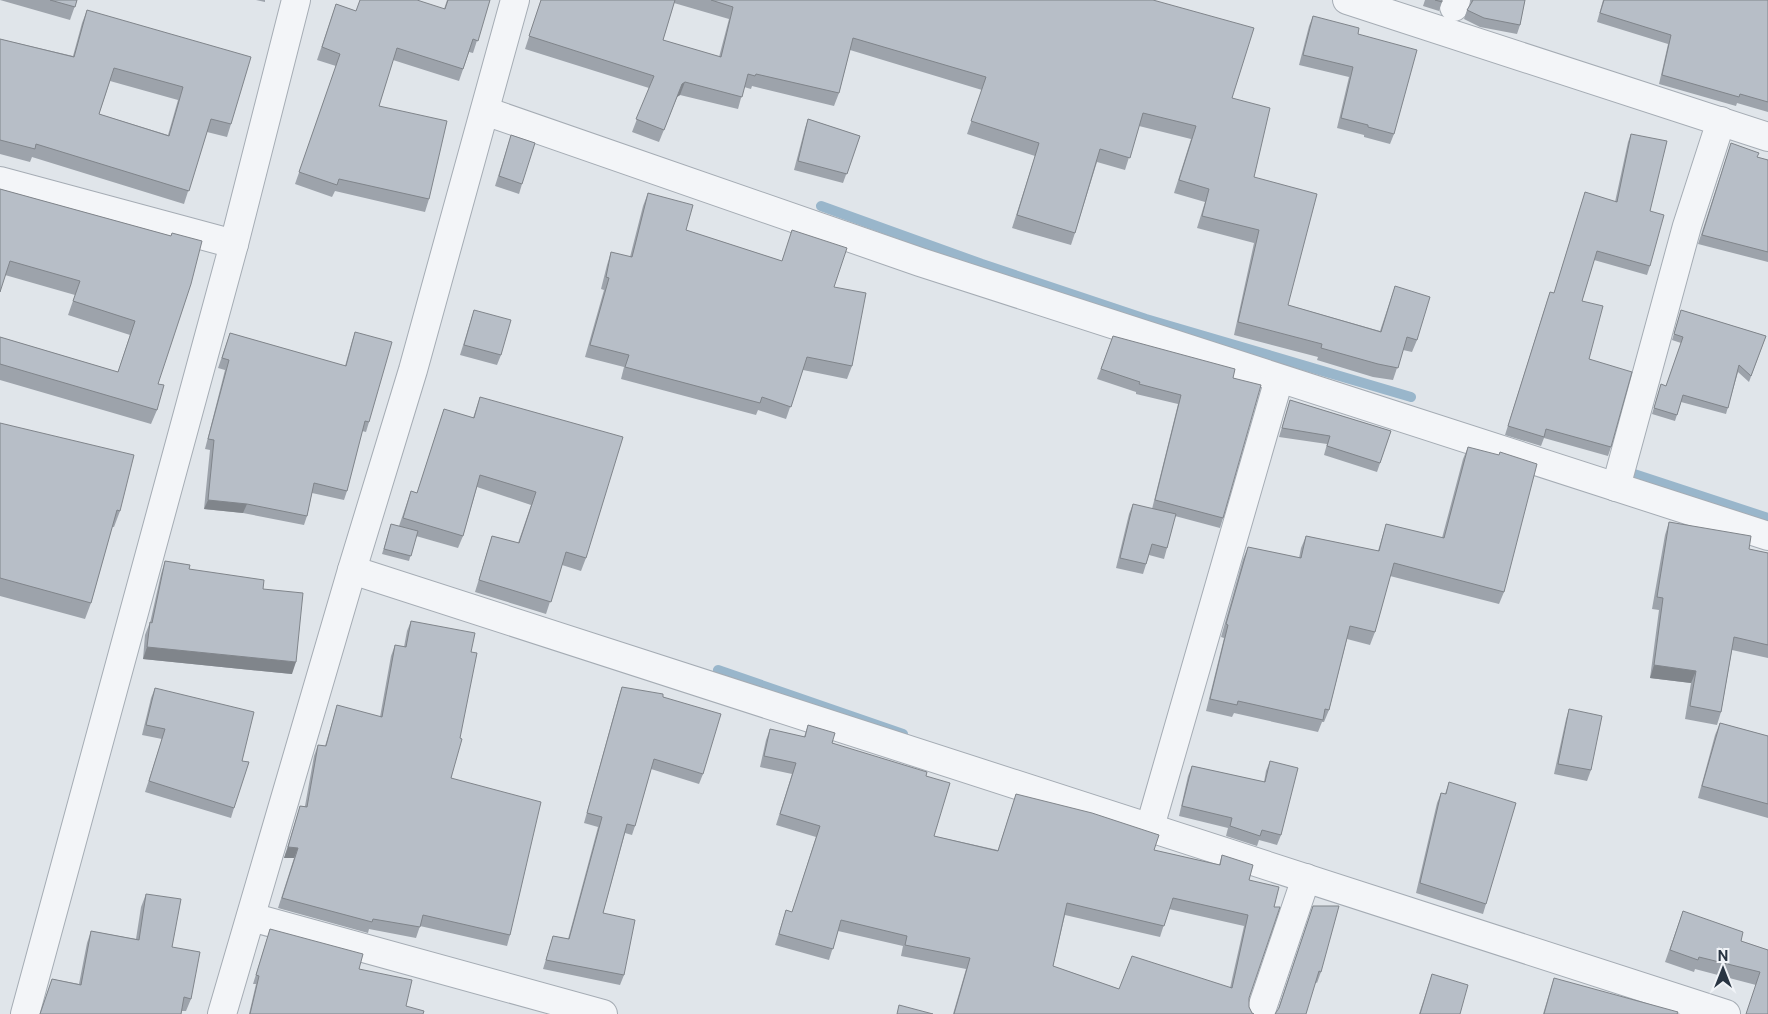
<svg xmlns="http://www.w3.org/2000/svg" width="1768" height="1014" font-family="'Public Sans',sans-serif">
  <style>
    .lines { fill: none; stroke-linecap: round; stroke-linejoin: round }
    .stream { stroke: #99b6cb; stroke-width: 10 }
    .minor-casing { stroke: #a5acb4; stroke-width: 30 }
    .minor { stroke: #f3f5f8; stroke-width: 28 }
    .wall { fill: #9da3ab; fill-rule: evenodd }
    .shaded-wall { fill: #80858b }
    .building { fill: #b7bec7; stroke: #80858b; fill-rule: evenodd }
  </style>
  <rect width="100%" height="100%" fill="#e0e5ea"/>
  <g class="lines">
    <g class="stream">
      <polyline points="821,206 982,264 1146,319 1411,397"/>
      <polyline points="1631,473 1768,518"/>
      <polyline points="718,670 903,734"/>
    </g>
    <defs>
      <g id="minor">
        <polyline points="1347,0 1768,137"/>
        <polyline points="1454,7 1456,0"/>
        <polyline points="485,111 920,262 1768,536"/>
        <polyline points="0,181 234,244"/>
        <polyline points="1616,487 1687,226 1721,121"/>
        <polyline points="352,570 1726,1014"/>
        <polyline points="1150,827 1279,379"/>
        <polyline points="251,917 603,1014"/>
        <polyline points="25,1014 234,244 296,0"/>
        <polyline points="222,1014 352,570 413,370 515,0"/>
        <polyline points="1260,1014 1306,878"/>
      </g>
    </defs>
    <use href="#minor" class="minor-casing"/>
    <use href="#minor" class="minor"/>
  </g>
  <g class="wall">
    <polygon points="0,0 77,0 70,20"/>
    <polygon points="256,0 265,0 265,2"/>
    <polygon points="447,0 490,0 473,53 469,52 459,81 393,60 379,106 429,199 425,212 335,191 332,197 295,184 336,66 317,60 336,4 356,11 444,9"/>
    <path d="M541,0H1153L1232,98L1288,305L1380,331L1395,286L1417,340L1412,352L1403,350L1393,380L1373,377L1317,360L1318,357L1234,335L1254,243L1197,228L1205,202L1174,193L1191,139L1139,126L1125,170L1097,162L1075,233L1071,245L1012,228L1035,156L967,134L982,90L850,50L839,93L834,106L752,86L751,89L744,87L738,109L680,95L677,97L659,142L632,132L649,88L525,49ZM674,3L729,19L719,57L663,40Z"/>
    <polygon points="1425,0 1442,0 1442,2 1439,11 1423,6"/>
    <polygon points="1471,0 1525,0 1520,25 1517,34 1480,27 1464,19 1467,10 1470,6"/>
    <polygon points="1603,0 1768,0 1768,112 1737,103 1736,106 1659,84 1668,44 1597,22"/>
    <path d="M87,10L231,124L227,137L207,132L184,204L32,157L30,162L0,154V39L73,56L82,23ZM110,81L178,100L168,135L99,114Z"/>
    <polygon points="1313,16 1358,34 1394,134 1390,144 1364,137 1364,135 1337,128 1349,77 1299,65 1309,26"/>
    <polygon points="808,119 860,136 843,183 794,170 805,128"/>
    <polygon points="1631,134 1650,211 1650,266 1647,275 1594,260 1582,301 1589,359 1611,447 1608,456 1544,438 1541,446 1505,435 1547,301 1550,292 1554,293 1585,192 1615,202 1628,142"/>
    <polygon points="511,135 522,184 519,194 495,186"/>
    <polygon points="1731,143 1757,157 1768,160 1768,262 1698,244"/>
    <polygon points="0,189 171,236 158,384 157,410 151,424 0,380 0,337 118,372 130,335 68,315 75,295 5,275"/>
    <polygon points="648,193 686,230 782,261 792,230 834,287 852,366 847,379 803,370 786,419 758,410 756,415 621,379 624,367 585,357 604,290 601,289 607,265 611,252 630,257 643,206"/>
    <polygon points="474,310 501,355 497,365 460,355"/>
    <polygon points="1681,310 1766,336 1749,382 1738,372 1726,414 1681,402 1675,421 1652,414 1661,384 1666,386 1681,343 1672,340"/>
    <polygon points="355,332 369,422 366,432 362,431 347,491 344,500 312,493 307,516 304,525 243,513 204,509 210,450 205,449 225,370 218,368 230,333 345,366 352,341"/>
    <polygon points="1113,336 1233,378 1223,518 1220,528 1175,516 1167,548 1164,559 1149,555 1143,574 1116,568 1129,514 1133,504 1152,509 1178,404 1136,394 1136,392 1097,379"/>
    <polygon points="480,397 586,558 581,571 562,565 546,614 475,592 492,536 518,543 531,505 477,487 463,536 458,548 416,536 409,561 382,554 391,524 399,526 411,491 417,493 444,409 473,418"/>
    <polygon points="1290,400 1391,431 1377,472 1324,455 1327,444 1279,437"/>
    <polygon points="0,423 120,511 114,527 112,527 91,603 85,619 0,596"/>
    <polygon points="1468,447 1504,592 1499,604 1390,576 1375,632 1370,645 1347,639 1329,710 1324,722 1322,722 1318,732 1234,713 1232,717 1206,711 1224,638 1221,637 1243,559 1248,547 1299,558 1301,548 1306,536 1378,551 1386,524 1442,538 1463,459"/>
    <polygon points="1669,522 1749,549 1768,553 1768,658 1732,650 1721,712 1717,725 1685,719 1691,683 1650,678 1659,610 1652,609 1665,535"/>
    <polygon points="165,561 189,569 263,589 292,674 143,659 145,635 150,622 150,623 161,574"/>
    <polygon points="411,621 471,652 451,778 510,935 507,946 420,926 416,938 369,929 368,933 278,908 294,858 284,858 300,806 305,806 314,756 318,745 325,746 334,716 337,705 380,717 391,656 395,645 404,647 407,631"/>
    <polygon points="622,687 663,697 703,774 699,784 651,769 635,826 632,835 625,833 603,913 624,975 620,985 543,969 553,936 568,939 598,827 584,823 619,696"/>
    <polygon points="155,688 242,761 234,808 231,818 145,792 162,739 142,735 151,698"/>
    <polygon points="1569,709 1591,770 1587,781 1554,774 1566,719"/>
    <polygon points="1720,723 1768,736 1768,818 1698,798 1715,735"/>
    <path d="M808,725L832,743L926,776L934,836L998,850L1016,794L1154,850L1219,865L1222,855L1249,880V1007L1252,1013L1254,1014H953L966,969L901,956L903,946L838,931L829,960L775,945L786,910L792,912L816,837L776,825L792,774L760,767L766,740L770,729L804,737ZM1169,909L1244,926L1230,988L1119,989L1053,966L1065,915L1160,937Z"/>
    <polygon points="1270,761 1281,835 1277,845 1259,840 1257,846 1226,836 1228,828 1179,816 1188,776 1192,766 1264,782 1266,771"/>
    <polygon points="1449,782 1486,904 1483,914 1416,893 1437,803 1441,793 1445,794"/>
    <polygon points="146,894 172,947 191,999 186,1011 182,1011 181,1014 40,1014 52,979 79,984 87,943 91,931 136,939 141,907"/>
    <polygon points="1313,906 1321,972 1317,983 1315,982 1278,1009"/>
    <polygon points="1683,911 1741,941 1768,950 1756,985 1695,969 1694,972 1665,962"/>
    <polygon points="270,929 359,969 406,1006 423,1014 249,1014 256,984 253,984"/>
    <polygon points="1432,974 1460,1014 1419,1014"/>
    <polygon points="1554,978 1677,1014 1543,1014"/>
  </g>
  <g class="shaded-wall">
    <polygon points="685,82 680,95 677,97 659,142 682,84"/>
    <polygon points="208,500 247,504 243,513 204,509"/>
    <polygon points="147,647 296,662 292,674 143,659"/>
    <polygon points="1654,665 1696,671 1691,683 1650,678"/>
    <polygon points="288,847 298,848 294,858 284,858"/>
  </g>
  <g class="building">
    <polygon points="50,0 77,0 75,7"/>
    <polygon points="360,0 417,0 445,9 448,0 490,0 478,41 473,39 463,69 397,48 379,106 447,121 429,199 339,179 337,185 299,172 340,54 322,47 336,4 356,11"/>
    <polygon points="541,0 675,0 663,40 721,57 733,7 711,0 1153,0 1254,28 1232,98 1270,108 1254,177 1317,194 1288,305 1381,332 1395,286 1430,297 1417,340 1407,337 1398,368 1378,364 1321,348 1322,344 1238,322 1259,230 1202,216 1209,189 1179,180 1196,126 1143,113 1130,158 1100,149 1075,233 1017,215 1039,143 971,121 986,77 853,38 839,93 756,74 755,76 748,74 742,97 685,82 682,84 664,130 636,119 654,76 529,36"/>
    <polygon points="1435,0 1442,0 1442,2"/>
    <polygon points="1473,0 1525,0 1520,25 1484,18 1467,10 1472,2"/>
    <polygon points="1604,0 1768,0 1768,102 1740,94 1739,97 1662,75 1671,35 1600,13"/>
    <path d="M87,10L251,57L231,124L211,119L189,191L36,144L35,149L0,140V39L74,57ZM114,68L183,87L169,136L99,114Z"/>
    <polygon points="1313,16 1359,28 1358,34 1417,50 1394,134 1368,127 1368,125 1341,118 1353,67 1303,55"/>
    <polygon points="808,119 860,136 847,174 798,161"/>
    <polygon points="1631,134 1667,141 1650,211 1664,215 1650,266 1597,251 1582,301 1603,306 1589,359 1632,372 1611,447 1546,429 1544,437 1508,426 1550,292 1554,293 1585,192 1617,202"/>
    <polygon points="511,135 535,143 522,184 499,176"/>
    <polygon points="1731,143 1759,153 1757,157 1768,160 1768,252 1702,235"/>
    <polygon points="0,189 171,236 172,233 202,241 191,284 158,384 164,385 157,410 0,364 0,337 118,372 135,321 73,301 80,281 10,261 0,292"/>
    <polygon points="648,193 693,205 686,230 782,261 792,230 847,248 834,287 866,293 852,366 807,357 791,407 762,397 760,403 625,367 629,355 590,345 609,278 606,277 611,252 632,257"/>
    <polygon points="474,310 511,320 501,355 464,345"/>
    <polygon points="1681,310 1766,336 1751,376 1739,365 1728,408 1683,395 1677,415 1654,408 1661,384 1666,386 1683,337 1674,334"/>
    <polygon points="355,332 392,342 369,422 365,421 347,491 314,483 307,516 247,504 208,500 214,440 208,439 229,360 222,358 230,333 346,366"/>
    <polygon points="1113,336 1235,369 1233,378 1261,385 1223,518 1155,500 1181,395 1139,384 1140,382 1101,369"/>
    <polygon points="480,397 623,437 586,558 566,552 551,602 479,580 492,536 519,543 536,492 480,475 463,536 403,518 411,491 417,493 444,409 474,418"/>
    <polygon points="1290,400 1391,431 1380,463 1327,446 1330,436 1282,428"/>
    <polygon points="0,423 134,455 120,511 117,510 91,603 0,578"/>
    <polygon points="1468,447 1499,455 1500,452 1537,464 1504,592 1394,563 1375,632 1350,626 1329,710 1325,709 1323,720 1238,701 1237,705 1210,699 1228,625 1226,624 1248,547 1301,558 1306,536 1379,551 1386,524 1444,538"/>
    <polygon points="1133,504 1176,514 1167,548 1152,544 1146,564 1120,558"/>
    <polygon points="1669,522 1751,536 1749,549 1768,553 1768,645 1734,637 1721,712 1690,706 1696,671 1654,665 1663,598 1657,597"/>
    <polygon points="391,524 418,531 411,556 384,549"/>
    <polygon points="165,561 190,565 189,569 264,580 263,589 303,593 296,662 147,647 150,622 152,623"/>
    <polygon points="411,621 475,633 471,652 477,653 460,738 462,739 451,778 541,802 510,935 423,915 420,927 373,919 372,922 282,898 298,848 288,847 300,806 307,807 318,745 326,746 337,705 382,717 395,645 406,647"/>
    <polygon points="622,687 663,694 663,697 721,714 703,774 654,759 635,826 627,824 603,913 635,920 624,975 546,960 553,936 569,939 602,817 587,813"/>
    <polygon points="155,688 254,712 242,761 249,762 234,808 149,781 165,729 146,725"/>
    <polygon points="1569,709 1602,716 1591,770 1558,764"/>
    <polygon points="1720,723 1768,736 1768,804 1702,786"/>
    <path d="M808,725L835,733L832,743L927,772L926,776L950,783L934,836L998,851L1016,794L1092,813L1159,835L1154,850L1220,865L1222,855L1253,865L1249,880L1279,887L1274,907H1280L1249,998V1007L1252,1013L1254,1014H954L970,958L905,945L907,936L841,920L833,949L779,934L786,910L792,912L820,826L780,814L796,763L764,756L770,729L805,737ZM1173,898L1248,915L1232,988L1132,956L1119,989L1053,966L1067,903L1164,926Z"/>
    <polygon points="1270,761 1298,768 1281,835 1262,830 1260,836 1230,826 1232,818 1182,806 1192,766 1265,782"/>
    <polygon points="1449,782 1516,803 1486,904 1420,883 1441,793 1446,794"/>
    <polygon points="146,894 181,899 172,947 200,952 191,999 184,997 181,1014 40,1014 52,979 81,985 91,931 139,940"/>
    <polygon points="1313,906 1339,906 1321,972 1319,971 1306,1014 1275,1014 1279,1008"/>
    <polygon points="1683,911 1743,932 1741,941 1768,950 1768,1014 1746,1014 1760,972 1699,957 1698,960 1670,950"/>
    <polygon points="270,929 363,954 359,969 412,980 406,1006 424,1011 423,1014 250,1014 259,976 256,975"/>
    <polygon points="1432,974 1468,985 1460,1014 1420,1014"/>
    <polygon points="1554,978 1678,1012 1677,1014 1544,1014"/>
    <polygon points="899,1005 933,1014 897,1014"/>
  </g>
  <g transform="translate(1723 969)" stroke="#f0f3f7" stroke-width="4" paint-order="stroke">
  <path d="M0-4L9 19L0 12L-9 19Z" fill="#283442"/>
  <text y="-8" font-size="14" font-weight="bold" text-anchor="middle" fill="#283442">N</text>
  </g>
</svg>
